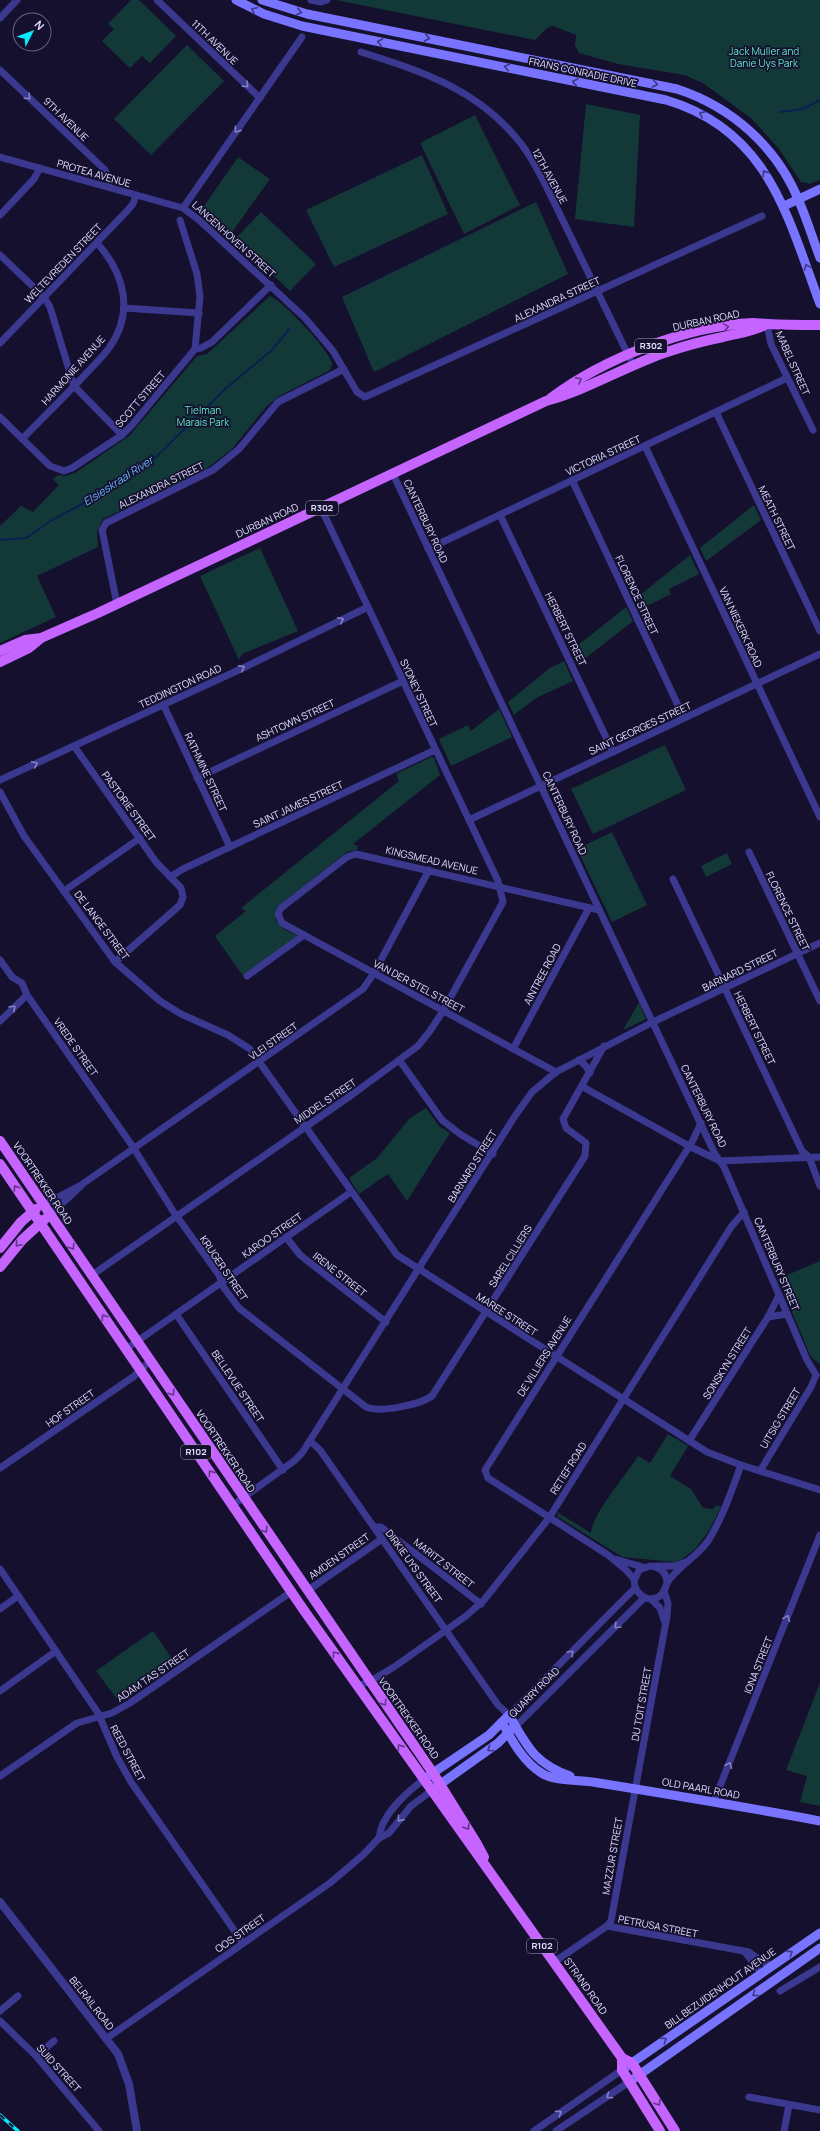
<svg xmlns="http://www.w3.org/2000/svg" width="820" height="2131" font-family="Manrope,sans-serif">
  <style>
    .green { fill: #123937 }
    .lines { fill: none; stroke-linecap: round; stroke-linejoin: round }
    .stream { stroke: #072150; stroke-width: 2 }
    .minor { stroke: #3b3890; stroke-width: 7 }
    .tertiary { stroke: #3b3890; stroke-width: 8 }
    .secondary { stroke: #7874ff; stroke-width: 9 }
    .primary { stroke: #c564ff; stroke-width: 10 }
    .rail-casing { stroke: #09e6ff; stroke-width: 3.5 }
    .rail { stroke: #15102e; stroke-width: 2; stroke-dasharray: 6; stroke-linecap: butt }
    .oneway { stroke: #3d3882 }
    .oneway2 { stroke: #8682c2 }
    .oneway3 { stroke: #64368c }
    .labels { text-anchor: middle; stroke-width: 3.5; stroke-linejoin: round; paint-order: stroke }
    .shield { fill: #15102e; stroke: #a4a0c0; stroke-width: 1 }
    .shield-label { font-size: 9px; font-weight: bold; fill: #e1ddff }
    .street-label { font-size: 10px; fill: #e1ddff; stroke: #15102e }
    .park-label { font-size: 10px; fill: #5fe9c7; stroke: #15102e }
    .water-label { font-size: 11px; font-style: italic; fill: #6bbaff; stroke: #15102e }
  </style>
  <rect width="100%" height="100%" fill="#15102e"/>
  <g class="green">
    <polygon points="131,0 139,0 176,36 150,63 142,56 130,68 102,41 114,29 108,24"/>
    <polygon points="336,0 820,0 820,180 810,184 801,182 779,149 752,119 703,83 684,75 618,64 579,53 575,45 576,35 553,26 547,28 535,40"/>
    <polygon points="187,45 224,81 151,155 114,119"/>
    <polygon points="586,104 640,115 634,227 575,219"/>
    <polygon points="475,115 520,205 464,234 420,143"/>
    <polygon points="422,155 448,214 334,267 306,210"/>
    <polygon points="238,157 270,179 230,235 202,209"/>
    <polygon points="536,202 568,274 374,372 342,297"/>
    <polygon points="261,212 316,264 290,291 235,239"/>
    <path d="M270,296C283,301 324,345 330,359C333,363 332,366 330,370L278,397L266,407L232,449L202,472L103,519L97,531L98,547L37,576L56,617L0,643V526L21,506L33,512L59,485L53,479L58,475L65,476L75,473L129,436L197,356L207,354Z"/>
    <polygon points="754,505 761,520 706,561 700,548"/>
    <polygon points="260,548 298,631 242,654 239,660 200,576"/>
    <polygon points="690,555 699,574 669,589 671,594 639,610 635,599"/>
    <polygon points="626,607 633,621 578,664 572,650"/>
    <polygon points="564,661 573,681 536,698 514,715 508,702 550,668"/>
    <polygon points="499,709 512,737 451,766 439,739 468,725 471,731"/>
    <polygon points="665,745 686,790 593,834 571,789"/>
    <path d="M431,757L434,758L440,775L353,844L358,846L357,850L347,852L278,906C268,923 286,930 298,936L243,976L215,936L246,911L241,908L399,781L396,774Z"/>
    <polygon points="612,832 647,905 612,922 577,849"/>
    <polygon points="727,853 732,864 706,877 701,866"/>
    <polygon points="639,1002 646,1019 623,1030"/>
    <polygon points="426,1108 439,1126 450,1133 407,1201 388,1174 359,1194 349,1178 377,1158 410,1118"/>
    <polygon points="820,1261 820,1364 811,1357 778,1279"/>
    <path d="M668,1434L688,1446L670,1476L691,1489L703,1508L713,1509L717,1505L721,1507L708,1532L696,1548L681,1560L674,1562L622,1557L558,1517L557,1512L591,1533C592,1514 627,1474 638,1456L650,1463Z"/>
    <polygon points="153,1631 173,1660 117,1699 96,1671"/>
    <polygon points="820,1683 820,1806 800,1802 807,1776 786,1770"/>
  </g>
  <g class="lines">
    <g class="stream">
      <polyline points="780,112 803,109 820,100"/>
      <polyline points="0,540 26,538 52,520 84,503 135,468 151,462 225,389 272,350 290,328"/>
    </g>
    <g class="minor">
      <polyline points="157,0 260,98"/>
      <polyline points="311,0 321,2 327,0"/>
      <polyline points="0,18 17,0"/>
      <path d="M361,52C424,72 480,90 522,145C534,161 543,180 552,198L633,365"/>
      <polyline points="0,70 105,170 109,181 108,187"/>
      <polyline points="0,157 183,208 199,220 305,318 333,351 357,392 365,397 762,216"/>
      <polyline points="183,208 302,37"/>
      <polyline points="0,215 34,179 40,168"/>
      <polyline points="0,255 44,297 50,307 74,386 122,435"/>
      <polyline points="124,308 199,313"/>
      <polyline points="767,324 771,344 813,430"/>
      <polyline points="0,343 127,211 133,204 136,195"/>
      <polyline points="195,349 201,348 212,342 271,285"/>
      <polyline points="716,412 820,631"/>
      <polyline points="0,417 50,466 64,471 72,468 122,435 132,425 195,349 200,297 197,274 180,220"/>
      <path d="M22,439C42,419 61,400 80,380C90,369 101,359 109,348C135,312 124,273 97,243"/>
      <polyline points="645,446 820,817"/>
      <polyline points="393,474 715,1154 724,1167 807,1360 816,1375"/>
      <polyline points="572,480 684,718"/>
      <polyline points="500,515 613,752"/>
      <polyline points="428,549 787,378"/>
      <polyline points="117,604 102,530 106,523 213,470 239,449 278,402 344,369"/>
      <polyline points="164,706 230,847"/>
      <polyline points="74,746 156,862 181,888 183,897 180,905 115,962"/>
      <polyline points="197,778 403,681"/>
      <polyline points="0,780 243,668 368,607"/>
      <polyline points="0,792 24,836 115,962 160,1001 181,1014 228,1035 250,1049 397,1255 707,1452 741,1465 820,1490"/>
      <polyline points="469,820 820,654"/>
      <polyline points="749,852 820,1001"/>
      <polyline points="170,877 183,869 435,750"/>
      <polyline points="673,879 802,1151 809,1157 820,1186"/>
      <polyline points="64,891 140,838"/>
      <path d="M0,960L12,977L22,983L27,995L131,1144L173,1211L219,1275L224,1288L239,1308L366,1407C380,1413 419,1405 432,1396L585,1156L586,1143L566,1128L563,1119L604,1046"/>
      <polyline points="247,976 304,935"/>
      <polyline points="0,1021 27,995"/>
      <polyline points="513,1049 589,908"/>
      <polyline points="579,1060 585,1065 590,1073"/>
      <polyline points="400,1061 442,1120 460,1134 493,1154"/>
      <polyline points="556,1072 282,923 278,914 281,908 347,857 356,854 599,910"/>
      <polyline points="583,1087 689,1146 720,1161 820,1157"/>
      <polyline points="43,1205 81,1185 363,989 374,973 429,870"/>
      <polyline points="50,1215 81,1186"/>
      <polyline points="286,1237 300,1255 386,1322"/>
      <polyline points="92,1275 353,1094 418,1046 430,1031 443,1011 503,902 498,881 321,508"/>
      <polyline points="176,1314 283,1470"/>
      <polyline points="768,1317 787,1314"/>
      <polyline points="126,1349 351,1192"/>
      <polyline points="310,1441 320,1450 498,1705 509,1715 635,1588"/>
      <polyline points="689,1441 768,1317 779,1295"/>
      <polyline points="0,1468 133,1377 150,1361"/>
      <polyline points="760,1471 811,1387 816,1375"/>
      <polyline points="233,1505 294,1461 302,1453 515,1116 532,1092 556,1072 653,1022 820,943"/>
      <polyline points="374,1527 381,1527 385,1530 481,1604"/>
      <polyline points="615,1559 643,1567"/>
      <polyline points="655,1566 675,1566 686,1562"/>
      <polyline points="0,1569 98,1713 117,1757 131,1782 243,1943"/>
      <polyline points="634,1579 625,1569 608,1555 488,1478 485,1470 692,1142 701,1123"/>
      <path d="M667,1584C667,1573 661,1567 650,1566L639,1570L634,1581C635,1594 648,1604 660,1596C665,1592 665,1588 667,1583C677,1567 697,1557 708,1541C722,1519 732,1490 741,1465"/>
      <polyline points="307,1591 382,1539"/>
      <polyline points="651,1599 660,1608 665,1623"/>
      <polyline points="0,1609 18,1596"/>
      <polyline points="357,1686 369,1682 394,1667 466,1616 484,1600 549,1518 731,1227 744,1212"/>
      <polyline points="0,1691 56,1651"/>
      <polyline points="516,1726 644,1598"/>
      <polyline points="0,1776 77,1723 112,1713 130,1703 291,1592"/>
      <polyline points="714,1801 820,1535"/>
      <path d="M379,1838C381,1815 405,1794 423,1780"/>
      <polyline points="607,1926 749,1952 764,1963 772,1965"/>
      <polyline points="745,1952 761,1973"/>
      <polyline points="554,1962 607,1926 611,1921 667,1616 668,1603 664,1591"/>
      <polyline points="780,1991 820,1967"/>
      <polyline points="0,2011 18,1996"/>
      <polyline points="0,2021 36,2056 99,2131"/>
      <polyline points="107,2038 330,1883 364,1854 379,1838 389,1833 411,1806 431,1791"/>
      <polyline points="36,2056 54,2041"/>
      <polyline points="749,2097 820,2110"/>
      <polyline points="534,2131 622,2070"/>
      <polyline points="556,2131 629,2082"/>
      <polyline points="784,2131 789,2105"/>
    </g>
    <polyline class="tertiary" points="0,1902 118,2054 129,2084 137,2131"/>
    <g class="secondary">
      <path d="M236,0L264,14L302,26L666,100C768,130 787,215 820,304"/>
      <path d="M262,0L307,14L677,89C732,107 777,147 799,201C807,220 813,239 820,258"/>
      <polyline points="784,206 820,189"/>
      <path d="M502,1722C512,1741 524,1763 543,1774C554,1781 584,1780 599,1783C673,1795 746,1807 820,1821"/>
      <path d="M427,1777L489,1735L509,1715C527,1746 534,1763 570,1776"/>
      <polyline points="435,1788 498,1743 512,1729"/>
      <polyline points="626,2067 820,1933"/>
      <polyline points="629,2082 820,1948"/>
    </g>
    <g class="primary">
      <path d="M551,398C603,359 688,325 753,323C758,323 763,324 768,324C786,325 803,325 820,325"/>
      <path d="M0,651L25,640L41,638L98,613L546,401C587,390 624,367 664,353C684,346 703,341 723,337C739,333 753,332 767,324"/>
      <polyline points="0,662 29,648 40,639"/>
      <polyline points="0,1141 433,1773 477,1844 484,1857"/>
      <polyline points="0,1164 303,1609 622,2058 632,2063 675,2131"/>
      <polyline points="0,1248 21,1222 36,1209"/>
      <polyline points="0,1267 22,1240 45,1219"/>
      <polyline points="622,2058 622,2070 660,2131"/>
    </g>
    <defs>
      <polyline id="rail" points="0,2115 18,2131"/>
    </defs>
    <use href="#rail" class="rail-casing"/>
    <use href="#rail" class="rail"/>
  </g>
  <defs><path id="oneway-chevron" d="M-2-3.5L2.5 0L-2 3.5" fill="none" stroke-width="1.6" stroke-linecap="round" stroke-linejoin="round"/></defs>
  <g class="oneway">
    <use href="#oneway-chevron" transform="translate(254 10) rotate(-155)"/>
    <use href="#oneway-chevron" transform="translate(299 12) rotate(13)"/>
    <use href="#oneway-chevron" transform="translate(427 38) rotate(11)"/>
    <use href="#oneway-chevron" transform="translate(380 42) rotate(-169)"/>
    <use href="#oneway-chevron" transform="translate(507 67) rotate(-167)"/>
    <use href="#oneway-chevron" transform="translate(575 82) rotate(-169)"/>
    <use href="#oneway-chevron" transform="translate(655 84) rotate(11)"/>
    <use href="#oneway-chevron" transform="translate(702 114) rotate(-153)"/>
    <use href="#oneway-chevron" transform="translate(765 173) rotate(-123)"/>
    <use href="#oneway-chevron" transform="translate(807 267) rotate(-110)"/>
    <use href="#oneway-chevron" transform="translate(490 1749) rotate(145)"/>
    <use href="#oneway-chevron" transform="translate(790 1953) rotate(-34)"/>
    <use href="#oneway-chevron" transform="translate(755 1994) rotate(144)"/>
    <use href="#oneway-chevron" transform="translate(664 2040) rotate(-35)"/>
  </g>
  <g class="oneway2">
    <use href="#oneway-chevron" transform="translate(246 85) rotate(44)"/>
    <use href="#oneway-chevron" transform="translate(28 97) rotate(44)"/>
    <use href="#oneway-chevron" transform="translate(237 130) rotate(126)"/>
    <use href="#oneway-chevron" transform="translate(341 620) rotate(-26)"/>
    <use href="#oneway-chevron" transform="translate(242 668) rotate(-26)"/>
    <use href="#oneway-chevron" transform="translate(35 764) rotate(-25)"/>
    <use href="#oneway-chevron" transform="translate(13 1008) rotate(-44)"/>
    <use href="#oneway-chevron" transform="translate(787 1618) rotate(-68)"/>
    <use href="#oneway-chevron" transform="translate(617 1626) rotate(135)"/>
    <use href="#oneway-chevron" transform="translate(571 1653) rotate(-45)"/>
    <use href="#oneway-chevron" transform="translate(729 1765) rotate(-68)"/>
    <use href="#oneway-chevron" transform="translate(400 1819) rotate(129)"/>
    <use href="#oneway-chevron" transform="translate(609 2096) rotate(146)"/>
    <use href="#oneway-chevron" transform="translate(559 2113) rotate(-34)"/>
  </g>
  <g class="oneway3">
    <use href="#oneway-chevron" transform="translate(726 327) rotate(-9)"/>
    <use href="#oneway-chevron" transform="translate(579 380) rotate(-29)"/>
    <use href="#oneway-chevron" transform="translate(16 1188) rotate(-124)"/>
    <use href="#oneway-chevron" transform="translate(18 1244) rotate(131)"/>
    <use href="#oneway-chevron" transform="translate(72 1247) rotate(56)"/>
    <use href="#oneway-chevron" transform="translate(104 1317) rotate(-124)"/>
    <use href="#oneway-chevron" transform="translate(172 1393) rotate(56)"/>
    <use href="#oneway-chevron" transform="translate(211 1473) rotate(-125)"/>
    <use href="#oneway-chevron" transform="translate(265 1530) rotate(56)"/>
    <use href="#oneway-chevron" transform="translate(335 1654) rotate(-125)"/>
    <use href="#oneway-chevron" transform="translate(384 1703) rotate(55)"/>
    <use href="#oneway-chevron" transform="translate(400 1747) rotate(-125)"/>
    <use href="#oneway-chevron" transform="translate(467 1827) rotate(58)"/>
    <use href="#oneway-chevron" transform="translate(658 2103) rotate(58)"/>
  </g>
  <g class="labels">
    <g class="shield">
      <rect x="635" y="339" width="32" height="14" rx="3"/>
      <rect x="306" y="501" width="32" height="14" rx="3"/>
      <rect x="181" y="1445" width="30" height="14" rx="3"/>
      <rect x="527" y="1939" width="30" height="14" rx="3"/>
    </g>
    <g class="shield-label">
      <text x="651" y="349">R302</text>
      <text x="322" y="511">R302</text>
      <text x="196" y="1455">R102</text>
      <text x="542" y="1949">R102</text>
    </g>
    <g class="street-label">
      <text transform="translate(215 42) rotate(44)" y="4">11TH AVENUE</text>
      <text transform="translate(583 72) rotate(12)" y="4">FRANS CONRADIE DRIVE</text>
      <text transform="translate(66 119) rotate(44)" y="4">9TH AVENUE</text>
      <text transform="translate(94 173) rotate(16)" y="4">PROTEA AVENUE</text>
      <text transform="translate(550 176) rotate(61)" y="4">12TH AVENUE</text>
      <text transform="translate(234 239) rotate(42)" y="4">LANGENHOVEN STREET</text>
      <text transform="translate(63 263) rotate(-46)" y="4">WELTEVREDEN STREET</text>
      <text transform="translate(557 299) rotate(-25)" y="4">ALEXANDRA STREET</text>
      <text transform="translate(706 320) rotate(-12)" y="4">DURBAN ROAD</text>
      <text transform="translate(793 363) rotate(66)" y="4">MABEL STREET</text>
      <text transform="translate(73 370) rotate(-48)" y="4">HARMONIE AVENUE</text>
      <text transform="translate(140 399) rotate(-49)" y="4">SCOTT STREET</text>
      <text transform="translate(603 455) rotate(-25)" y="4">VICTORIA STREET</text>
      <text transform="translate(161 485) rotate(-26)" y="4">ALEXANDRA STREET</text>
      <text transform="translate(777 518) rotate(64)" y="4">MEATH STREET</text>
      <text transform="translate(267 520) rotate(-25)" y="4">DURBAN ROAD</text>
      <text transform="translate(426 521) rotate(65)" y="4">CANTERBURY ROAD</text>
      <text transform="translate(637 595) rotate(65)" y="4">FLORENCE STREET</text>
      <text transform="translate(741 627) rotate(65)" y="4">VAN NIEKERK ROAD</text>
      <text transform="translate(566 629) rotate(64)" y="4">HERBERT STREET</text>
      <text transform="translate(180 686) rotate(-25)" y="4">TEDDINGTON ROAD</text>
      <text transform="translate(419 693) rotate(65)" y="4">SYDNEY STREET</text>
      <text transform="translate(295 720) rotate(-25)" y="4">ASHTOWN STREET</text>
      <text transform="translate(640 728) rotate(-25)" y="4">SAINT GEORGES STREET</text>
      <text transform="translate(206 772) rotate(65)" y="4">RATHMINE STREET</text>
      <text transform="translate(298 804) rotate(-25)" y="4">SAINT JAMES STREET</text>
      <text transform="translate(129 806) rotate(54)" y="4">PASTORIE STREET</text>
      <text transform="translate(565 813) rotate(65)" y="4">CANTERBURY ROAD</text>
      <text transform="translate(432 860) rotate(13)" y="4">KINGSMEAD AVENUE</text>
      <text transform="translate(788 911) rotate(64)" y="4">FLORENCE STREET</text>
      <text transform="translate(102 925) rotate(53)" y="4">DE LANGE STREET</text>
      <text transform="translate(740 970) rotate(-26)" y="4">BARNARD STREET</text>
      <text transform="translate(542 974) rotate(-62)" y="4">AINTREE ROAD</text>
      <text transform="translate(419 986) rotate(28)" y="4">VAN DER STEL STREET</text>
      <text transform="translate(755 1028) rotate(64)" y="4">HERBERT STREET</text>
      <text transform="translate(273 1041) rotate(-35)" y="4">VLEI STREET</text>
      <text transform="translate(76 1047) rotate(55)" y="4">VREDE STREET</text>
      <text transform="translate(325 1101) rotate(-34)" y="4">MIDDEL STREET</text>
      <text transform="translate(704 1106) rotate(64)" y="4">CANTERBURY ROAD</text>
      <text transform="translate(472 1166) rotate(-58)" y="4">BARNARD STREET</text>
      <text transform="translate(43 1183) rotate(56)" y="4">VOORTREKKER ROAD</text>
      <text transform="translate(272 1235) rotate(-35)" y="4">KAROO STREET</text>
      <text transform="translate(510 1256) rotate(-58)" y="4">SAREL CILLIERS</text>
      <text transform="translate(777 1264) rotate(67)" y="4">CANTERBURY STREET</text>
      <text transform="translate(224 1268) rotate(56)" y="4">KRUGER STREET</text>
      <text transform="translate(340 1274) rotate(38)" y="4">IRENE STREET</text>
      <text transform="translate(507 1314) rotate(33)" y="4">MAREE STREET</text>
      <text transform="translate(544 1356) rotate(-58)" y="4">DE VILLIERS AVENUE</text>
      <text transform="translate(727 1363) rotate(-58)" y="4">SONSKYN STREET</text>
      <text transform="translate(238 1386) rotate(56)" y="4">BELLEVUE STREET</text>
      <text transform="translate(70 1408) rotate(-35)" y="4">HOF STREET</text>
      <text transform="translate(780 1418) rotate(-59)" y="4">UITSIG STREET</text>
      <text transform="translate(226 1451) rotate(56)" y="4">VOORTREKKER ROAD</text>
      <text transform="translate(568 1468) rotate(-58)" y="4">RETIEF ROAD</text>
      <text transform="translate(339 1556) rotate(-35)" y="4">AMDEN STREET</text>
      <text transform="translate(444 1563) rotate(38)" y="4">MARITZ STREET</text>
      <text transform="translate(414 1566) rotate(54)" y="4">DIRKIE UYS STREET</text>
      <text transform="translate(758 1665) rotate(-68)" y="4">IONA STREET</text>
      <text transform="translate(153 1675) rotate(-34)" y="4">ADAM TAS STREET</text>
      <text transform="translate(534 1692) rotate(-45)" y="4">QUARRY ROAD</text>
      <text transform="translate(641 1704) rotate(-80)" y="4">DU TOIT STREET</text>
      <text transform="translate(409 1718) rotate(55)" y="4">VOORTREKKER ROAD</text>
      <text transform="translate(128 1753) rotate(62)" y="4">REED STREET</text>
      <text transform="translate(701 1788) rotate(10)" y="4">OLD PAARL ROAD</text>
      <text transform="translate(612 1856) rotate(-80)" y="4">MAZZUR STREET</text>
      <text transform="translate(658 1926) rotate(11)" y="4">PETRUSA STREET</text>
      <text transform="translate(240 1933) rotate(-35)" y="4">OOS STREET</text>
      <text transform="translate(586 1986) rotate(55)" y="4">STRAND ROAD</text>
      <text transform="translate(720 1988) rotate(-35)" y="4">BILL BEZUIDENHOUT AVENUE</text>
      <text transform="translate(92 2003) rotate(52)" y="4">BELRAIL ROAD</text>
      <text transform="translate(59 2068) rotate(48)" y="4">SUID STREET</text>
    </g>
    <g class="park-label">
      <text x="764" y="55">Jack Muller and<tspan x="764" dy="12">Danie Uys Park</tspan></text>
      <text x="203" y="414">Tielman<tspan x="203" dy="12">Marais Park</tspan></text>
    </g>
    <g class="water-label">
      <text transform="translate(118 481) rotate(-33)" y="4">Elsieskraal River</text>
    </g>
  </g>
  <g transform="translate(32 32) rotate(48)"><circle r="19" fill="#15102e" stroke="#676282"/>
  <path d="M0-3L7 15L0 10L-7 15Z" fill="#09e6ff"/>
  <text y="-6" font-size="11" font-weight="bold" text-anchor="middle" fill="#e1ddff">N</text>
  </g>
</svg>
